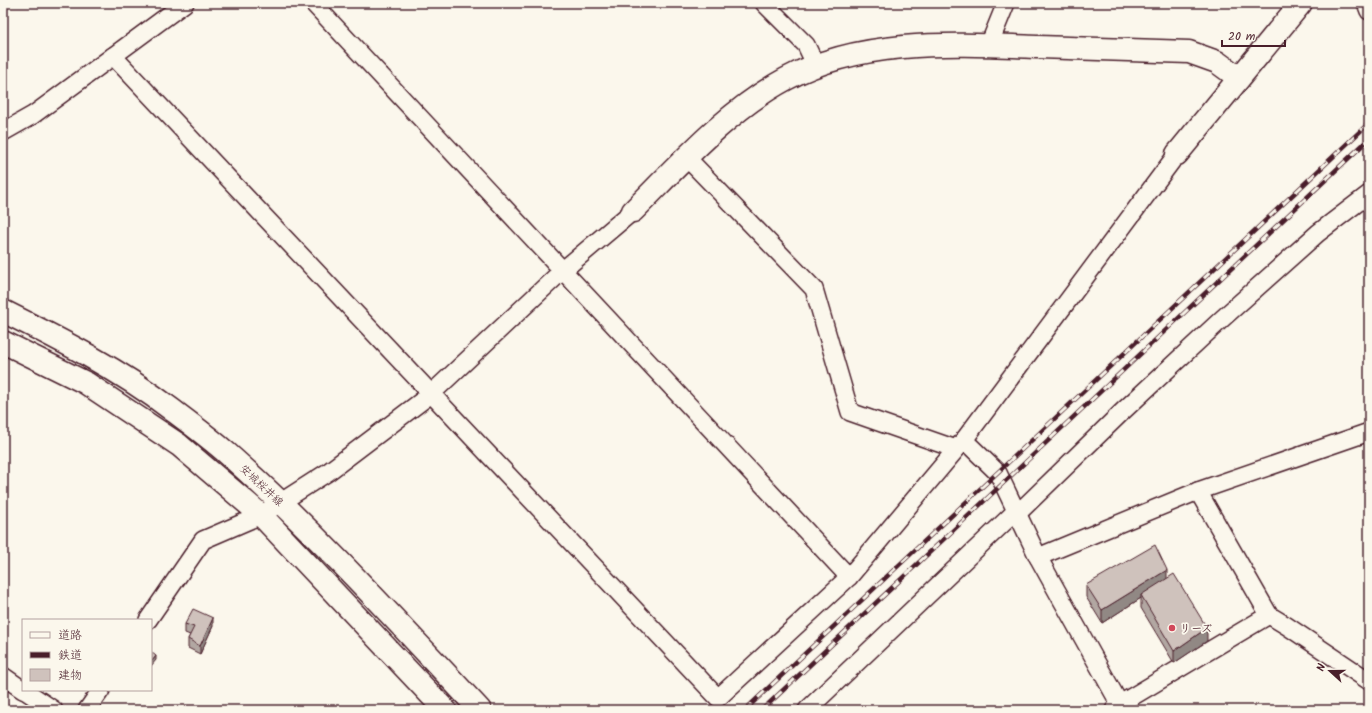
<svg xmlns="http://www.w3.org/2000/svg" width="1372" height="713" font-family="Kalam,'Klee One',sans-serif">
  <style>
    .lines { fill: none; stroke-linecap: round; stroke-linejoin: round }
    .street-casing { stroke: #4a1f2b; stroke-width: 20 }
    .secondary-casing { stroke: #4a1f2b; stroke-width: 25 }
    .street { stroke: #fbf7ec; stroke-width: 17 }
    .secondary { stroke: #fbf7ec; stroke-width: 22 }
    .rail-casing { stroke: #4a1f2b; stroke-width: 4.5 }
    .rail { stroke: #fbf7ec; stroke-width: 3; stroke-dasharray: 9; stroke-linecap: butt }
    .wall { fill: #b2a7a2; stroke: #4a1f2b }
    .shaded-wall { fill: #918884; stroke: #4a1f2b }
    .building { fill: #cfc2bc; stroke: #4a1f2b }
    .poi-dot { fill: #d1495b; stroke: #fbf7ec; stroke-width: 1.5 }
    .labels { text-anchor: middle; stroke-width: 3.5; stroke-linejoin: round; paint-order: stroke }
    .street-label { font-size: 11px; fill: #4a1f2b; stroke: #fbf7ec }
    .poi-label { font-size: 11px; font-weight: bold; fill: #4a1f2b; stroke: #fbf7ec; text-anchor: start }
  </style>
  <rect width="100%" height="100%" fill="#fbf7ec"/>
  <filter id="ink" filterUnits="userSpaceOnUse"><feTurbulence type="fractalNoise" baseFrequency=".025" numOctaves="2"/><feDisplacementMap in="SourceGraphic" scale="8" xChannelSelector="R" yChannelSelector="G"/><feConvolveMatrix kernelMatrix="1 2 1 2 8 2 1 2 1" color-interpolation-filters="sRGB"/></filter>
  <g filter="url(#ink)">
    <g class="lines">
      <defs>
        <g id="street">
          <polyline points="313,3 849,577"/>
          <polyline points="764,3 806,45 816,66"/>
          <polyline points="1366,3 1369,11"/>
          <polyline points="989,45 1006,3"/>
          <polyline points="113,56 718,698 849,577 964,440 1177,154"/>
          <polyline points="3,132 33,115 185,3"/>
          <polyline points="686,157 814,289 850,412 956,449"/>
          <polyline points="964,440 998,473 1038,557 1123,710"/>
          <polyline points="1198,491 1269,615 1287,626 1369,681"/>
          <polyline points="1017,514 1122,412 1223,318 1318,233 1369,194"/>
          <polyline points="1038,557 1198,491 1369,432"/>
          <polyline points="148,620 203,540 261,515 328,472 431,394 562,271 633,211"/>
          <polyline points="3,676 23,690"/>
          <polyline points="24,690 54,710"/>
          <polyline points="87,710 101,690"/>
          <polyline points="807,710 1016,511"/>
          <polyline points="1114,710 1120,704 1269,615"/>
        </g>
        <g id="secondary">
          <polyline points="1177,154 1301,3"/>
          <path d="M633,211C679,165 728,110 786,79C862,38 956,44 1039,47C1089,49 1139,50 1189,52L1217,62L1239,78"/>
          <path d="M3,311C61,340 120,370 171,409C191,424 210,438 228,454C317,533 399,624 480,710"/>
          <polyline points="3,342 86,383 179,445 261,515 445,710"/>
        </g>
      </defs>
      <use href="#street" class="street-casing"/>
      <use href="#secondary" class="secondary-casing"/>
      <use href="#street" class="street"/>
      <use href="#secondary" class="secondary"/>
      <defs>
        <g id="rail">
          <polyline points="745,710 1369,123"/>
          <polyline points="762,710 1369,139"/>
        </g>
      </defs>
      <use href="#rail" class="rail-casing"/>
      <use href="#rail" class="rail"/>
    </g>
    <g class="wall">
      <polygon points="1167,579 1207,641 1174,663 1141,608 1141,598 1102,623 1086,597 1086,585"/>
      <polygon points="185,624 213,626 200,654 188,648 188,639 190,635 185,633"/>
    </g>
    <g class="shaded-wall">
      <polygon points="1167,570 1167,583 1141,595 1141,598 1102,623 1102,610"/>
      <polygon points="213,618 213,626 200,654 200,646"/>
      <polygon points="1207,628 1207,641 1174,663 1174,651"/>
      <polygon points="156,656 156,660 151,666 151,662"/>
    </g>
    <g class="building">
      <polygon points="1155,545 1167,570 1102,610 1086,585"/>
      <polygon points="1174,574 1207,628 1174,651 1141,595"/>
      <polygon points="193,609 213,618 200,646 188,639 194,627 185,624"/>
      <polygon points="151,652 156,656 151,662"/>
    </g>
  </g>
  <circle class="poi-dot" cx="1172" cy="628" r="4"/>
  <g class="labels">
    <g class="street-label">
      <text transform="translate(262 485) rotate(43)" y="4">安城桜井線</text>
    </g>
    <g class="poi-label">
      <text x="1180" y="632">リーズ</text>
    </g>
  </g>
  <rect width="1372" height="713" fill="none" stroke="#fbf7ec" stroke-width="16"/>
  <rect x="8" y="8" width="1356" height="697" fill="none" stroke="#4a1f2b" stroke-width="1.5" filter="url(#ink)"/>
  <rect x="22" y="619" width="130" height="72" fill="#fbf7ec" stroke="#b4a19f"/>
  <rect x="30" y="632" width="20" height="6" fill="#fbf7ec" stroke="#b4a19f"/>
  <text x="58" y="639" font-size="12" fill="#4a1f2b">道路</text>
  <rect x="30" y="652" width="20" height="6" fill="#4a1f2b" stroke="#b4a19f"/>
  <text x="58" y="659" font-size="12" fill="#4a1f2b">鉄道</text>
  <rect x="30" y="669" width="20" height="12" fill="#cfc2bc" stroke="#b4a19f"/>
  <text x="58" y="679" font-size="12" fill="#4a1f2b">建物</text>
  <g transform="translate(1330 671) rotate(291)" stroke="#fbf7ec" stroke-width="3" paint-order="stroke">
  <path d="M0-3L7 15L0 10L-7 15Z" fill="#4a1f2b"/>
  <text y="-6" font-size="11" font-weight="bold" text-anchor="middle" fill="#4a1f2b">N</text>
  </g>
  <path d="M1222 40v6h63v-6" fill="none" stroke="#4a1f2b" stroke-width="2"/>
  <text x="1228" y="40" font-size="12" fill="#4a1f2b" stroke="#fbf7ec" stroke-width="3" paint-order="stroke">20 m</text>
</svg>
